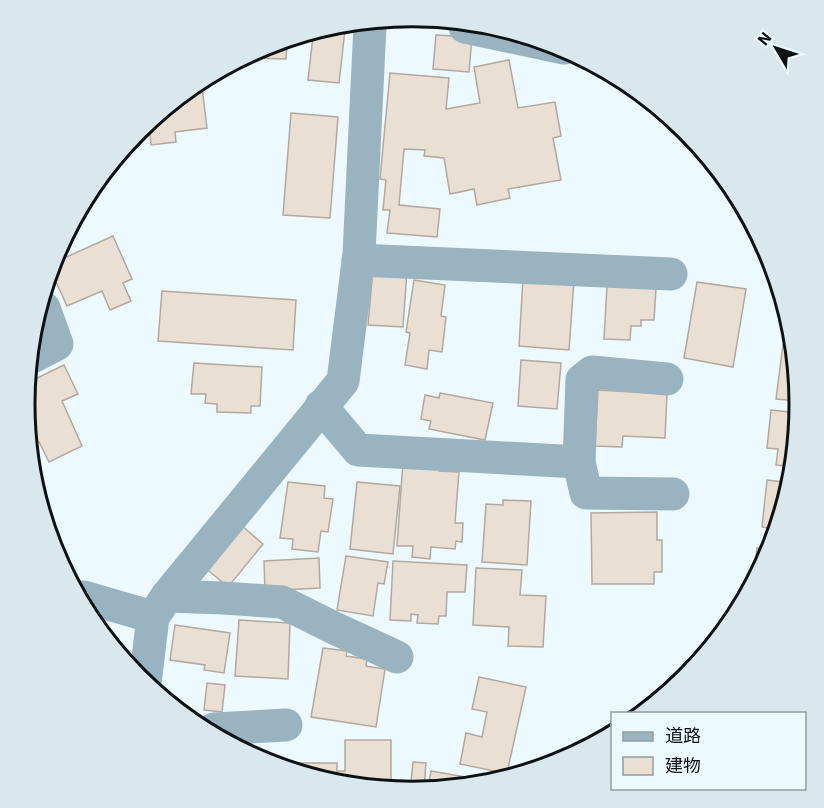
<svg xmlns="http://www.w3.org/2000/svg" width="824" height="808" font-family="'IBM Plex Sans','Noto Sans JP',sans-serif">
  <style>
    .building { fill: #eadfd3; stroke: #b3a89d; stroke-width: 1.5 }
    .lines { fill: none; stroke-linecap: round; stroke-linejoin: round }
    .minor { stroke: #99b4c0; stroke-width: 33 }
    .rim { fill: none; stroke: #0c1214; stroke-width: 3 }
  </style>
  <rect width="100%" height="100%" fill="#ecf9ff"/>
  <g class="building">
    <polygon points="345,30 339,83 308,80 313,36"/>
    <polygon points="436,35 472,37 469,72 433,69"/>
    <polygon points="287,41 286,59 246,58 264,46"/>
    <polygon points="509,60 518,108 555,102 561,136 553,138 561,180 508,189 510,198 477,205 474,189 450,194 444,158 424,156 425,150 404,149 399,205 440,209 437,237 387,233 390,210 383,210 386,180 380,179 390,73 449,78 446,109 480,103 474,67"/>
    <polygon points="202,87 207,128 175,132 176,142 151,145 149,123"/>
    <polygon points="291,113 338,117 330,218 283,215"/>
    <polygon points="113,236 132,279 123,283 131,301 110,310 102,291 67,306 51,271 53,263"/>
    <polygon points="373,268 407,271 403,327 368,325"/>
    <polygon points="523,278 574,280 569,350 519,346"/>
    <polygon points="414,280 445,285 441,316 446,317 442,352 429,350 427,369 405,365 410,333 406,332"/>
    <polygon points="697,282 746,289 733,367 684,358"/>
    <polygon points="607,285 656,288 654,320 641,320 641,326 631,326 630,340 604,339"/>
    <polygon points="162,291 296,300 293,350 158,341"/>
    <polygon points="783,345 788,345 799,401 776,399"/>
    <polygon points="521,360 561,363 557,409 518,406"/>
    <polygon points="194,363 262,367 260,406 251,406 251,413 217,412 217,404 205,403 206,394 191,394"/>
    <polygon points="64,365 78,394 62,401 82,446 49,462 39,442 33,445 25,404 27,389 36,385 33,380"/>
    <polygon points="598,390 667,394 665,438 623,436 622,447 595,446"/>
    <polygon points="440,393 493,403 485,440 429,429 431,421 421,419 425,395 439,398"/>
    <polygon points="771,410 798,413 787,466 776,465 778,449 767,448"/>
    <polygon points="403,462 440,464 439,471 459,472 455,523 463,523 462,542 456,541 455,549 431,547 430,559 412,557 413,546 397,546"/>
    <polygon points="767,480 784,482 772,540 767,540 768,528 762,527"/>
    <polygon points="288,482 325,486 324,498 333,499 328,532 321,531 318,552 292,549 293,539 280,538"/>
    <polygon points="357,482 400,486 393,554 350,549"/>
    <polygon points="503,500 531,501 527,565 482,562 486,504 503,505"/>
    <polygon points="657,512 657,540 662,540 662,572 654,572 654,584 592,584 591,513"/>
    <polygon points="240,524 263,544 228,587 204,567"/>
    <polygon points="757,548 771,549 770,553 754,576"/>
    <polygon points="346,556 388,562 384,584 378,583 373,616 337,610"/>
    <polygon points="319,558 320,588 265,591 264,561"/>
    <polygon points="393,561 467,565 465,592 447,592 446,616 439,616 438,624 417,623 418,615 411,614 411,621 390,620"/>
    <polygon points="476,568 522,570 520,595 546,596 543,647 508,646 509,627 473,625"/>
    <polygon points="239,620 290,623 288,679 235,676"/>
    <polygon points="175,625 230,633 224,673 204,670 205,665 170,660"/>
    <polygon points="323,648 347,651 346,656 367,659 366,666 385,669 376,727 311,717"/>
    <polygon points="479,677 526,687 507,773 504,773 460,764 466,733 482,737 487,712 472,709"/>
    <polygon points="207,683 225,685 222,712 204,710"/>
    <polygon points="345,740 391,740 391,787 283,766 282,763 337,763 337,771 345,771"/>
    <polygon points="413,762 426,763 424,789 412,791 410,791"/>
    <polygon points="431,771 477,779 428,788"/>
  </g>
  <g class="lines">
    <g class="minor">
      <polyline points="465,27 564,48"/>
      <polyline points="358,260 671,274"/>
      <polyline points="34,356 57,344 44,308"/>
      <polyline points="321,406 358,450 579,462 582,380 592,372 667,379"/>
      <polyline points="579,462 586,493 673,494"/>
      <polyline points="167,596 223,598 282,602 334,628 397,657"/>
      <polyline points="84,597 153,617"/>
      <polyline points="145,683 153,617 167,596 343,381 359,254 370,25"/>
      <polyline points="214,729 286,725"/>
    </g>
  </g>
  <path d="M0 0H824V808H0ZM35 404a377 377 0 1 1 754 0a377 377 0 1 1-754 0Z" fill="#dae7ec" fill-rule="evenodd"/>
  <path class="rim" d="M35 404a377 377 0 1 1 754 0a377 377 0 1 1-754 0Z"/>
  <rect x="611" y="712" width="195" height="78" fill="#ecf9ff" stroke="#929da1" stroke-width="1.5"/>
  <rect x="623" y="732" width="30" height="9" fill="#99b4c0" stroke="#929da1" stroke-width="1.5"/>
  <text x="665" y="742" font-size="18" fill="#0c1214">道路</text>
  <rect x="623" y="757" width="30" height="18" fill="#eadfd3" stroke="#929da1" stroke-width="1.5"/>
  <text x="665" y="772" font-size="18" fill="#0c1214">建物</text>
  <g transform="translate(776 48) rotate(309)" stroke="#ecf9ff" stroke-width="4.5" paint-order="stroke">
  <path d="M0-4.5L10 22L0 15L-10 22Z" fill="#0c1214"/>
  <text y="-9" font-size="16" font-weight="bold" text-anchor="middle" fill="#0c1214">N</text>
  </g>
</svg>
